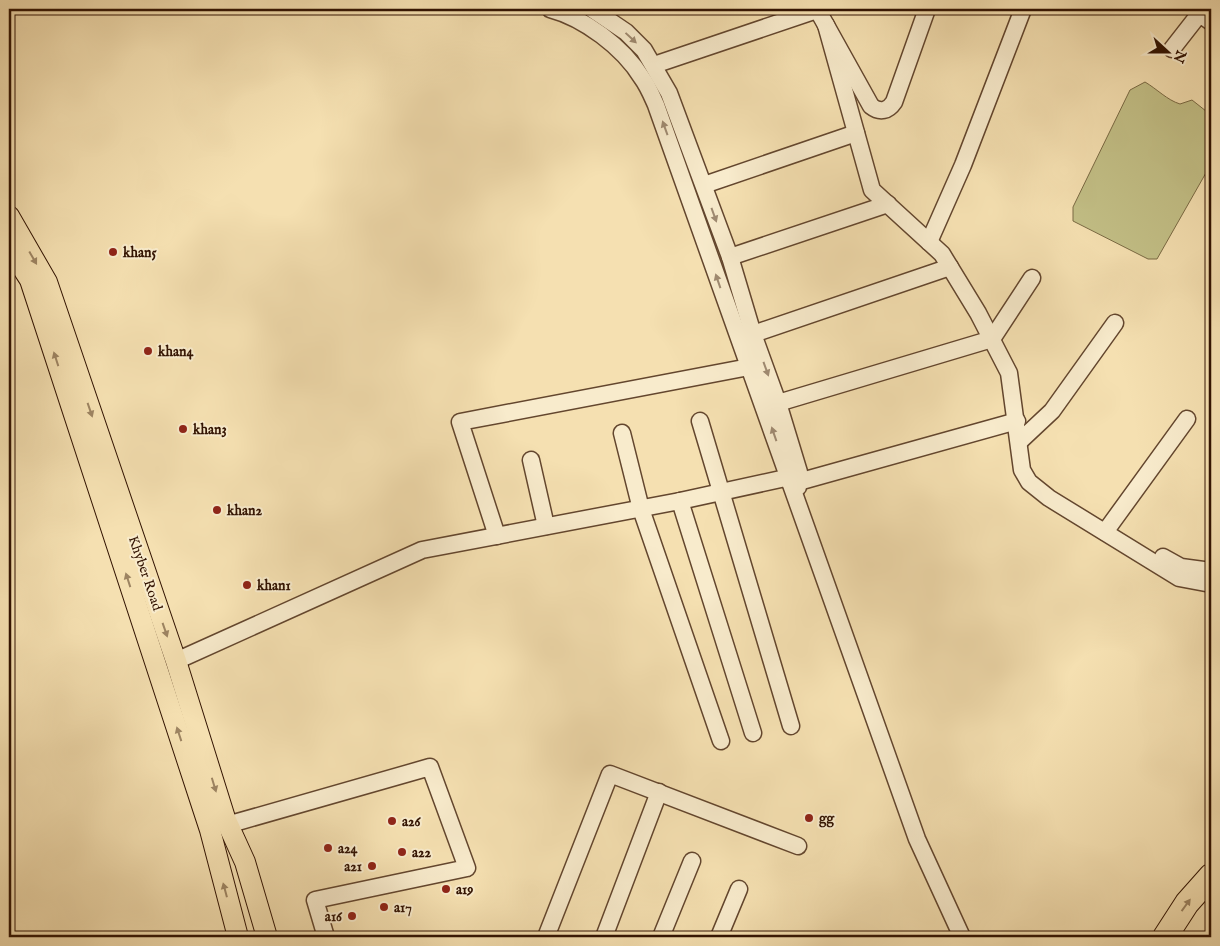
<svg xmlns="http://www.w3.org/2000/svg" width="1220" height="946" font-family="'IM FELL English',serif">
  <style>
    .green { fill: #c3c087; stroke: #7a6a44 }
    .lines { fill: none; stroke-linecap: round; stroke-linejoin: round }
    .minor-casing { stroke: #63462e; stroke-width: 19 }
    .major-casing { stroke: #321302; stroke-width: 22 }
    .highway-casing { stroke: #321302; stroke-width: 26 }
    .minor { stroke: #f8ebcc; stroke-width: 16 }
    .major { stroke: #f5e0b1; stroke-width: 20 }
    .highway { stroke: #f5e0b1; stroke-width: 24 }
    .oneway { fill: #9f8a71 }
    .oneway2 { fill: #9d8462 }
    .poi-dot { fill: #8f2418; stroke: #f8ebcc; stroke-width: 2 }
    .labels { text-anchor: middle; stroke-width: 4; stroke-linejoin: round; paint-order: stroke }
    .poi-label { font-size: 14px; font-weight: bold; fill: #321302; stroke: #f8ebcc; text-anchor: start }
    .street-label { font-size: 14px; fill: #321302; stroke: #f8ebcc }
  </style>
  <rect width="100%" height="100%" fill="#f5e0b1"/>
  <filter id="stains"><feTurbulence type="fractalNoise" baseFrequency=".004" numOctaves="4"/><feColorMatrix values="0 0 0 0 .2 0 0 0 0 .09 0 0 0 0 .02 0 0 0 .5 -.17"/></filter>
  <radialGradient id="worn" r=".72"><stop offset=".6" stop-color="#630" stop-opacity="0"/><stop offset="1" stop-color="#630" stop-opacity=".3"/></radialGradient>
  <path class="green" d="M1145,82C1157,89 1167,100 1180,104L1192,100L1211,115V164L1157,259H1148L1073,221V207L1130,90Z"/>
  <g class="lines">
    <defs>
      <g id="minor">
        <path d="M550,9C584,18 623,47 642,78C648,86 652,96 656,105L917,839L962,937"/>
        <polyline points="592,9 626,32 644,50 669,93 730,257 753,334 778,403 799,472 798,487"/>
        <path d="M817,9L871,106C880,113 888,111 894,102L927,9"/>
        <polyline points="826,25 872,190 942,254 978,313 1009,373 1022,470 1029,482 1049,498 1179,578 1211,584"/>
        <polyline points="1172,49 1197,17 1204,17 1211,22"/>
        <polyline points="654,65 817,10"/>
        <polyline points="704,185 856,133"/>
        <polyline points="929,242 963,165 1023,9"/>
        <polyline points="730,257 888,204"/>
        <polyline points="753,334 950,267"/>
        <polyline points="778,403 992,339 1032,278"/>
        <polyline points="700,421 791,726"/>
        <polyline points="622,433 641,509 721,741"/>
        <polyline points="1020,441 1052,411 1115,323"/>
        <polyline points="531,460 546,526"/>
        <polyline points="791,484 1017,421"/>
        <polyline points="680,501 753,733"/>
        <polyline points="1105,532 1187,419"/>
        <polyline points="497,536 460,422 749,367"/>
        <polyline points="1163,557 1181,567 1211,571"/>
        <polyline points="176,661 422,550 680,501 790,477"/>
        <polyline points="227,825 430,767 467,868 315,900 326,937"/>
        <polyline points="546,937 610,774 798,846"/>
        <polyline points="604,937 659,792"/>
        <polyline points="661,937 692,861"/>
        <polyline points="719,937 739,889"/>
      </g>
      <g id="major">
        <polyline points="9,216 47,282 176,661 225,818 245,862 267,937"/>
        <polyline points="9,247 30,280 210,830 238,937"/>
      </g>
      <polyline id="highway" points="1165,937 1187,903 1211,876"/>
    </defs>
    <use href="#minor" class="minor-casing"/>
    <use href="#major" class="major-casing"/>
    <use href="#highway" class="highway-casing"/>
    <use href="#minor" class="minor"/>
    <use href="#major" class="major"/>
    <use href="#highway" class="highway"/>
  </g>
  <defs><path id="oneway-solid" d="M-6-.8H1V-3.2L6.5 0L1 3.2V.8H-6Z" transform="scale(1.25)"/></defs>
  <g class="oneway">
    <use href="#oneway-solid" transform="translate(631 38) rotate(43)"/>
    <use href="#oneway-solid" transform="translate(665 128) rotate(-110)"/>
    <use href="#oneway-solid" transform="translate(714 215) rotate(70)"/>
    <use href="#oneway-solid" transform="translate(718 281) rotate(-109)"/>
    <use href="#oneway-solid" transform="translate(766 369) rotate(70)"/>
    <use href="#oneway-solid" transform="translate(774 434) rotate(-109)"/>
  </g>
  <g class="oneway2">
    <use href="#oneway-solid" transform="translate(33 258) rotate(60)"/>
    <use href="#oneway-solid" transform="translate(56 359) rotate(-108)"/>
    <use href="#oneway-solid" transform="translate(90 410) rotate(71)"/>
    <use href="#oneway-solid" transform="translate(128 580) rotate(-108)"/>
    <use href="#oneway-solid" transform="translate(165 630) rotate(71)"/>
    <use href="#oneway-solid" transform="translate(179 734) rotate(-108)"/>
    <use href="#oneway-solid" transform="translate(214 785) rotate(73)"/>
    <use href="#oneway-solid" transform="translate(225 890) rotate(-105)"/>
    <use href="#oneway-solid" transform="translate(1186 905) rotate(-54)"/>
  </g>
  <g class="poi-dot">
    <circle cx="113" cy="252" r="5"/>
    <circle cx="148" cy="351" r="5"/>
    <circle cx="183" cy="429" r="5"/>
    <circle cx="217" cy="510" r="5"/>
    <circle cx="247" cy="585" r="5"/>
    <circle cx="809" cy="818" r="5"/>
    <circle cx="392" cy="821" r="5"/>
    <circle cx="328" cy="848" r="5"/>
    <circle cx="402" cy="852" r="5"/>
    <circle cx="372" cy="866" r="5"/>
    <circle cx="446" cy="889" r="5"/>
    <circle cx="384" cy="907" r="5"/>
    <circle cx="352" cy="916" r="5"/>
  </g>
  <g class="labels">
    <g class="poi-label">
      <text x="123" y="257">khan5</text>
      <text x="158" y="356">khan4</text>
      <text x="193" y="434">khan3</text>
      <text x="227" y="515">khan2</text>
      <text x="257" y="590">khan1</text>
      <text x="819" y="823">gg</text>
      <text x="402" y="826">a26</text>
      <text x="338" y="853">a24</text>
      <text x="412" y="857">a22</text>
      <text x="362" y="871" text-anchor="end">a21</text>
      <text x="456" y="894">a19</text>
      <text x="394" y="912">a17</text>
      <text x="342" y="921" text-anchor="end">a16</text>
    </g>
    <g class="street-label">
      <text transform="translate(146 573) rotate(71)" y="5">Khyber Road</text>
    </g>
  </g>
  <rect width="1220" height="946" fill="none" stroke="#f5e0b1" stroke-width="30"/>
  <rect x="10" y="10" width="1200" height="926" fill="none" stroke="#321302" stroke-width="2.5"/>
  <rect x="15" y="15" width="1190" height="916" fill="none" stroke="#321302"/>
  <g transform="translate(1168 52) rotate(111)" stroke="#f8ebcc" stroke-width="4" paint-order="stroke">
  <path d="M0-4L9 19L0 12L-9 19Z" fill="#321302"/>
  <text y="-8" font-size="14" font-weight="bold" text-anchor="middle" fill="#321302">N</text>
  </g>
  <rect width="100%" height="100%" filter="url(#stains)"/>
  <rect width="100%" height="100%" fill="url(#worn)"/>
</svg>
